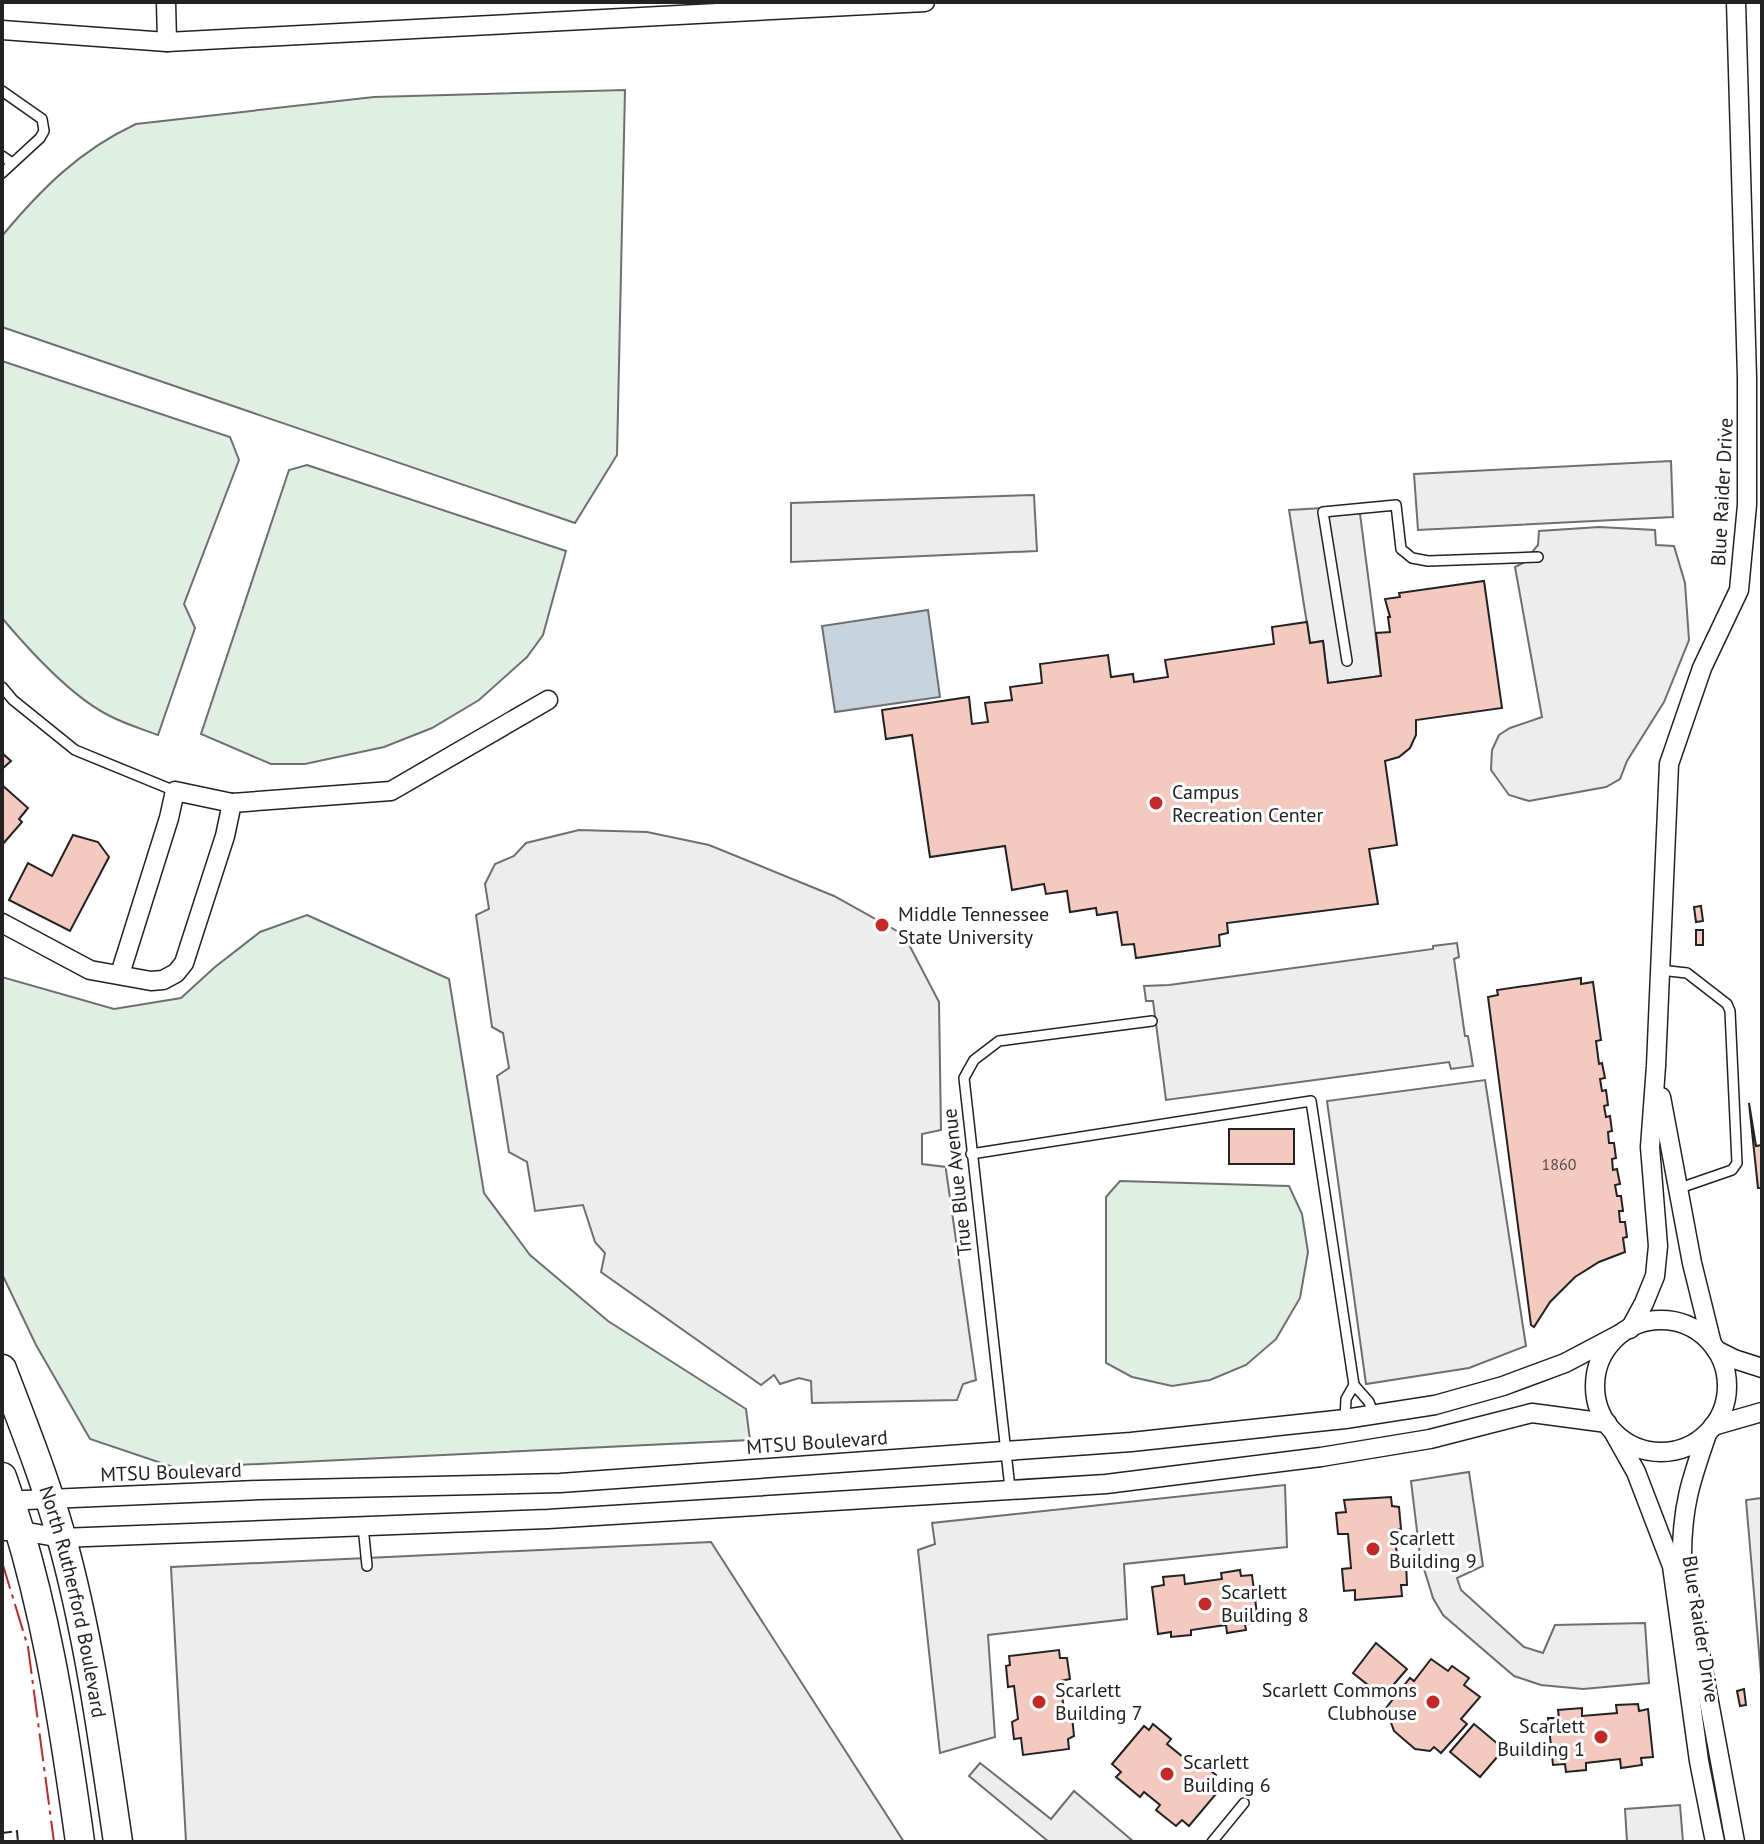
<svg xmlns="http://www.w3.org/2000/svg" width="1764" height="1844" font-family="'PT Sans',sans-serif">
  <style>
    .green { fill: #e0efe3; stroke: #6f6f6f; stroke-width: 2 }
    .parking { fill: #ededed; stroke: #6f6f6f; stroke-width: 2 }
    .water { fill: #c7d3dd; stroke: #6f6f6f; stroke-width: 2 }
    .building { fill: #f3c9c0; stroke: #222; stroke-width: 2 }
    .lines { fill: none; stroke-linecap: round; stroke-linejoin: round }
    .service-casing { stroke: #222; stroke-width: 12 }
    .minor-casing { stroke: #222; stroke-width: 21 }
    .primary-casing { stroke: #222; stroke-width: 31 }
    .service { stroke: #fff; stroke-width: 9 }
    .minor { stroke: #fff; stroke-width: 18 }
    .primary { stroke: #fff; stroke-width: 28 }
    .fence { stroke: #222; stroke-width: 2; stroke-dasharray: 10 4; stroke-linecap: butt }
    .power { stroke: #c62828; stroke-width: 2; stroke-dasharray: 28 6 4 6; stroke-linecap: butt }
    .poi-dot { fill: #c62828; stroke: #fff; stroke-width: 3 }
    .labels { text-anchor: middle; stroke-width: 6; stroke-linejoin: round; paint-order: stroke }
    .number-label { font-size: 16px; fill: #564c4a }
    .street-label { font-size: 20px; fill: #222; stroke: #fff }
    .poi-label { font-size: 20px; fill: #222; stroke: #fff; text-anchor: start }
  </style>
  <rect width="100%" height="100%" fill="#fff"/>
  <g class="green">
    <path d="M625,90L617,455L575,523L2,327V236C41,189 80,150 136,124L374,97Z"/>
    <path d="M2,361L230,437L239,460L184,604L195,628L158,735C142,729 125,724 110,716C73,698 29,650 2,618Z"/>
    <polygon points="307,465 566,551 543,635 527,657 479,700 432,728 384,747 305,764 271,764 201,734 289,470"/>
    <polygon points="307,915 449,979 484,1193 530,1255 608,1321 746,1409 750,1440 176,1468 90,1439 36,1345 2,1274 2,977 114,1009 181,998 215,967 260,932"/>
    <polygon points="1120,1181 1289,1186 1302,1214 1308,1252 1300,1298 1276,1339 1246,1365 1210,1380 1172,1386 1132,1377 1106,1363 1106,1197"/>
  </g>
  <g class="parking">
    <polygon points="1671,461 1673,517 1418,530 1414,474"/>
    <polygon points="1034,495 1037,551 791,562 791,503"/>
    <polygon points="1359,506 1381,676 1328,683 1323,641 1310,643 1289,510"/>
    <polygon points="1599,527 1655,530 1656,545 1674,546 1685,583 1689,640 1664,702 1627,761 1620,779 1606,787 1529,801 1509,795 1491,770 1492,750 1499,735 1510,728 1542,717 1515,567 1523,563 1538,545 1539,531"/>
    <polygon points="579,830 647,832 709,845 834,896 904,935 939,1002 941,1130 922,1134 922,1164 946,1167 946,1170 976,1380 963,1384 957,1400 812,1403 811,1381 799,1378 780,1384 774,1375 761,1385 601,1272 605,1253 595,1242 583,1205 535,1211 527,1162 509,1152 497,1076 509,1068 503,1033 492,1027 476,915 489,909 485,884 495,864 514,856 526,843"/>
    <polygon points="1457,943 1459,957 1454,959 1465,1036 1468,1036 1473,1066 1451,1069 1449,1062 1166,1100 1153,1001 1146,1001 1144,986 1169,985 1433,949 1433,946"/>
    <polygon points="1485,1080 1526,1346 1469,1368 1366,1384 1327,1101"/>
    <polygon points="1469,1472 1483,1566 1457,1578 1461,1590 1524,1647 1543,1653 1555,1625 1645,1623 1649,1683 1583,1689 1541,1685 1514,1676 1443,1615 1433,1598 1420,1556 1411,1481"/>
    <polygon points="1762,1475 1762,1687 1746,1500 1761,1498"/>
    <polygon points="1285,1485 1287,1547 1124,1564 1127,1619 988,1635 995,1737 940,1753 918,1550 935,1544 932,1523"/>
    <polygon points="711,1542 904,1842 186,1842 171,1567"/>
    <polygon points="980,1763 1051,1819 1074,1791 1134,1842 1049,1842 969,1776"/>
    <polygon points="1680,1805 1683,1842 1627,1842 1625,1809"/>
  </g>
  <polygon class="water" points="928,610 940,697 835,712 822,626"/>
  <g class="building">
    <polygon points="1484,581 1502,708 1416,720 1416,735 1410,748 1399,757 1385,761 1397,845 1369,849 1378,904 1227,923 1228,933 1219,935 1220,946 1136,958 1134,944 1122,945 1117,912 1097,915 1096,908 1070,912 1067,891 1046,894 1044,884 1012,890 1005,846 930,857 912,735 886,739 882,710 969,697 972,724 988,722 985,703 1012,700 1010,687 1042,683 1040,664 1108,655 1111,677 1133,674 1134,682 1168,677 1165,660 1274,644 1272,627 1307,622 1310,643 1323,641 1328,683 1381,676 1376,633 1390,632 1388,617 1390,617 1385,599 1400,597 1399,593"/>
    <polygon points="2,753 11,761 2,769"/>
    <polygon points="2,785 28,808 19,819 22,822 2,845"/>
    <polygon points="73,835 98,842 109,857 70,931 9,900 28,863 52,876"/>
    <polygon points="1701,906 1703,921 1696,922 1694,907"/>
    <rect x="1696" y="930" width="7" height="15"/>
    <polygon points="1581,978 1581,984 1593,982 1601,1040 1596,1041 1599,1064 1602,1063 1605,1078 1600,1079 1602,1091 1606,1090 1608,1105 1604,1106 1606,1117 1610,1116 1612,1131 1608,1132 1609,1143 1614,1143 1616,1158 1612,1159 1613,1170 1617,1169 1620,1184 1615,1185 1617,1196 1621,1196 1623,1211 1619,1211 1620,1222 1625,1222 1627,1237 1623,1238 1625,1252 1599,1262 1575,1277 1550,1302 1534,1327 1531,1325 1488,997 1498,995 1497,990"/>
    <polygon points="1749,1103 1756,1146 1762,1145 1762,1188 1758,1188"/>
    <rect x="1229" y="1129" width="65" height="35"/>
    <polygon points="1391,1497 1392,1506 1399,1507 1401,1529 1394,1529 1398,1564 1406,1563 1407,1585 1401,1585 1402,1596 1355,1600 1355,1590 1344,1591 1342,1569 1351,1568 1348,1534 1338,1534 1336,1513 1346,1512 1344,1500"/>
    <polygon points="1240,1570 1241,1576 1252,1575 1258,1622 1245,1624 1246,1630 1227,1633 1226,1625 1191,1630 1191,1635 1171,1637 1171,1632 1158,1634 1152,1587 1164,1585 1163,1577 1184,1575 1185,1584 1222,1579 1221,1573"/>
    <polygon points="1376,1643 1407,1669 1383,1697 1353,1673"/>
    <polygon points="1059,1650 1060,1658 1067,1658 1070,1679 1060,1681 1065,1717 1072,1716 1074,1736 1068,1739 1069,1749 1023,1755 1021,1738 1014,1739 1012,1722 1018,1719 1014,1686 1008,1687 1006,1666 1010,1665 1009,1656"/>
    <polygon points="1431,1659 1448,1671 1452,1666 1469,1678 1464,1685 1480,1697 1461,1719 1467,1724 1441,1753 1434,1747 1430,1751 1415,1749 1394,1731 1389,1717 1392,1714 1386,1708 1410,1678 1414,1681"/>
    <polygon points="1744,1689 1746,1705 1740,1706 1737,1691"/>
    <polygon points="1638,1704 1639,1711 1648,1709 1653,1757 1641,1758 1642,1765 1621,1768 1620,1759 1586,1763 1586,1770 1566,1772 1565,1764 1553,1765 1548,1718 1559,1718 1558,1710 1582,1708 1582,1716 1617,1713 1616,1705"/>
    <polygon points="1153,1724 1171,1739 1167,1744 1193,1765 1197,1760 1216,1775 1212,1781 1221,1788 1189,1826 1182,1820 1176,1826 1156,1810 1160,1805 1144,1792 1140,1797 1116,1777 1121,1772 1112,1764 1144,1726 1149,1730"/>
    <polygon points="1474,1724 1504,1749 1480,1777 1450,1752"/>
  </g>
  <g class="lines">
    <defs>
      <g id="service">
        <polyline points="2,91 42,119 44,131 40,138 2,173"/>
        <polyline points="2,156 12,163"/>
        <polyline points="1347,661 1323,512 1396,505 1401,549 1412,558 1428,561 1538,557"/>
        <polyline points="2,687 13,700 75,750 175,791"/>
        <polyline points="1660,970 1687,973 1727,1004 1730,1011 1737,1163 1732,1170 1677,1189"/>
        <polyline points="971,1154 1311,1101 1354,1385"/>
        <polyline points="1345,1419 1346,1399 1354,1385 1369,1402 1373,1414"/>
        <polyline points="1010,1488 964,1078 974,1060 999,1041 1152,1021"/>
        <polyline points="363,1526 367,1566"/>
        <polyline points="1212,1842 1244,1803"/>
      </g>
      <g id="minor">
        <polyline points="166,2 167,42"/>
        <polyline points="2,30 167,42 925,2"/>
        <polyline points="232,803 391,791 548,700"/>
        <polyline points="2,923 90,970 151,981 163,980 176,973 184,963 225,836 232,803 175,791 169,818 120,974"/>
        <polyline points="1661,1097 1692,1263 1712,1344"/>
        <circle cx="1661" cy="1386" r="66"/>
        <polyline points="1630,1329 1644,1303 1655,1276 1658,1246 1650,1147 1656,1066 1669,764 1702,668 1739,590 1747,505 1747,377 1736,2"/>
        <polyline points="1716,1350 1734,1359 1762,1368"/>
        <polyline points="1713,1426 1762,1412"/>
        <polyline points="1614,1433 1636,1472 1672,1566 1699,1761 1715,1842"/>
        <path d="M1707,1434C1691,1480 1682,1506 1682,1556L1735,1842"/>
        <polyline points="2,1501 259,1490 560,1483 1131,1442 1345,1419 1435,1405 1503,1386 1565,1363 1620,1334"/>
        <polyline points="2,1531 22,1531 61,1538 548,1519 1106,1484 1321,1457 1430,1439 1532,1413 1607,1423"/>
      </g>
      <g id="primary">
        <path id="s1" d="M2,1369C23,1424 45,1479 61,1536C89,1636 103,1740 118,1842"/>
        <path d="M2,1477C44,1594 63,1719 80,1842"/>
      </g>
    </defs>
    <use href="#service" class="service-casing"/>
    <use href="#minor" class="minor-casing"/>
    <use href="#primary" class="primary-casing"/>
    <use href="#service" class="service"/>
    <use href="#minor" class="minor"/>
    <use href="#primary" class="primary"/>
    <polyline class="fence" points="2,1833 17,1831 18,1842"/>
    <polyline class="power" points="2,1562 28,1647 54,1842"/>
  </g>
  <g class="poi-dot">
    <circle cx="1156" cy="803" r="8"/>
    <circle cx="882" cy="925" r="8"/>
    <circle cx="1373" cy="1549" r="8"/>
    <circle cx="1205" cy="1604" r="8"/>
    <circle cx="1039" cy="1702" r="8"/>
    <circle cx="1433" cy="1702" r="8"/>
    <circle cx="1601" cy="1737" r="8"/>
    <circle cx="1167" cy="1774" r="8"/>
  </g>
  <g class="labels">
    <g class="number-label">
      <text x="1559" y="1170">1860</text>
    </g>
    <g class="street-label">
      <text transform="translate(1722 492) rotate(-87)" y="7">Blue Raider Drive</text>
      <text transform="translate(957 1182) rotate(-96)" y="7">True Blue Avenue</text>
      <text transform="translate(817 1442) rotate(-4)" y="7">MTSU Boulevard</text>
      <text transform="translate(171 1472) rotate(-2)" y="7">MTSU Boulevard</text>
      <text dy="7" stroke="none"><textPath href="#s1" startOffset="244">North Rutherford Boulevard</textPath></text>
      <text transform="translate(1701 1629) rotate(81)" y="7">Blue Raider Drive</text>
    </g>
    <g class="poi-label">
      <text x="1172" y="799">Campus<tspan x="1172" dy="23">Recreation Center</tspan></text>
      <text x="898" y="921">Middle Tennessee<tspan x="898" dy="23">State University</tspan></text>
      <text x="1389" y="1545">Scarlett<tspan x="1389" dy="23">Building 9</tspan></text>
      <text x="1221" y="1599">Scarlett<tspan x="1221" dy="23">Building 8</tspan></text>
      <text x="1055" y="1697">Scarlett<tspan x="1055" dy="23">Building 7</tspan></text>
      <text x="1417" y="1697" text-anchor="end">Scarlett Commons<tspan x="1417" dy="23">Clubhouse</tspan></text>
      <text x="1585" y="1733" text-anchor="end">Scarlett<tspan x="1585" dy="23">Building 1</tspan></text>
      <text x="1183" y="1769">Scarlett<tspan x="1183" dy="23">Building 6</tspan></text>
    </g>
  </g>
  <rect width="1764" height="1844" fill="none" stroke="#222222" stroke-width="8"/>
</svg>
